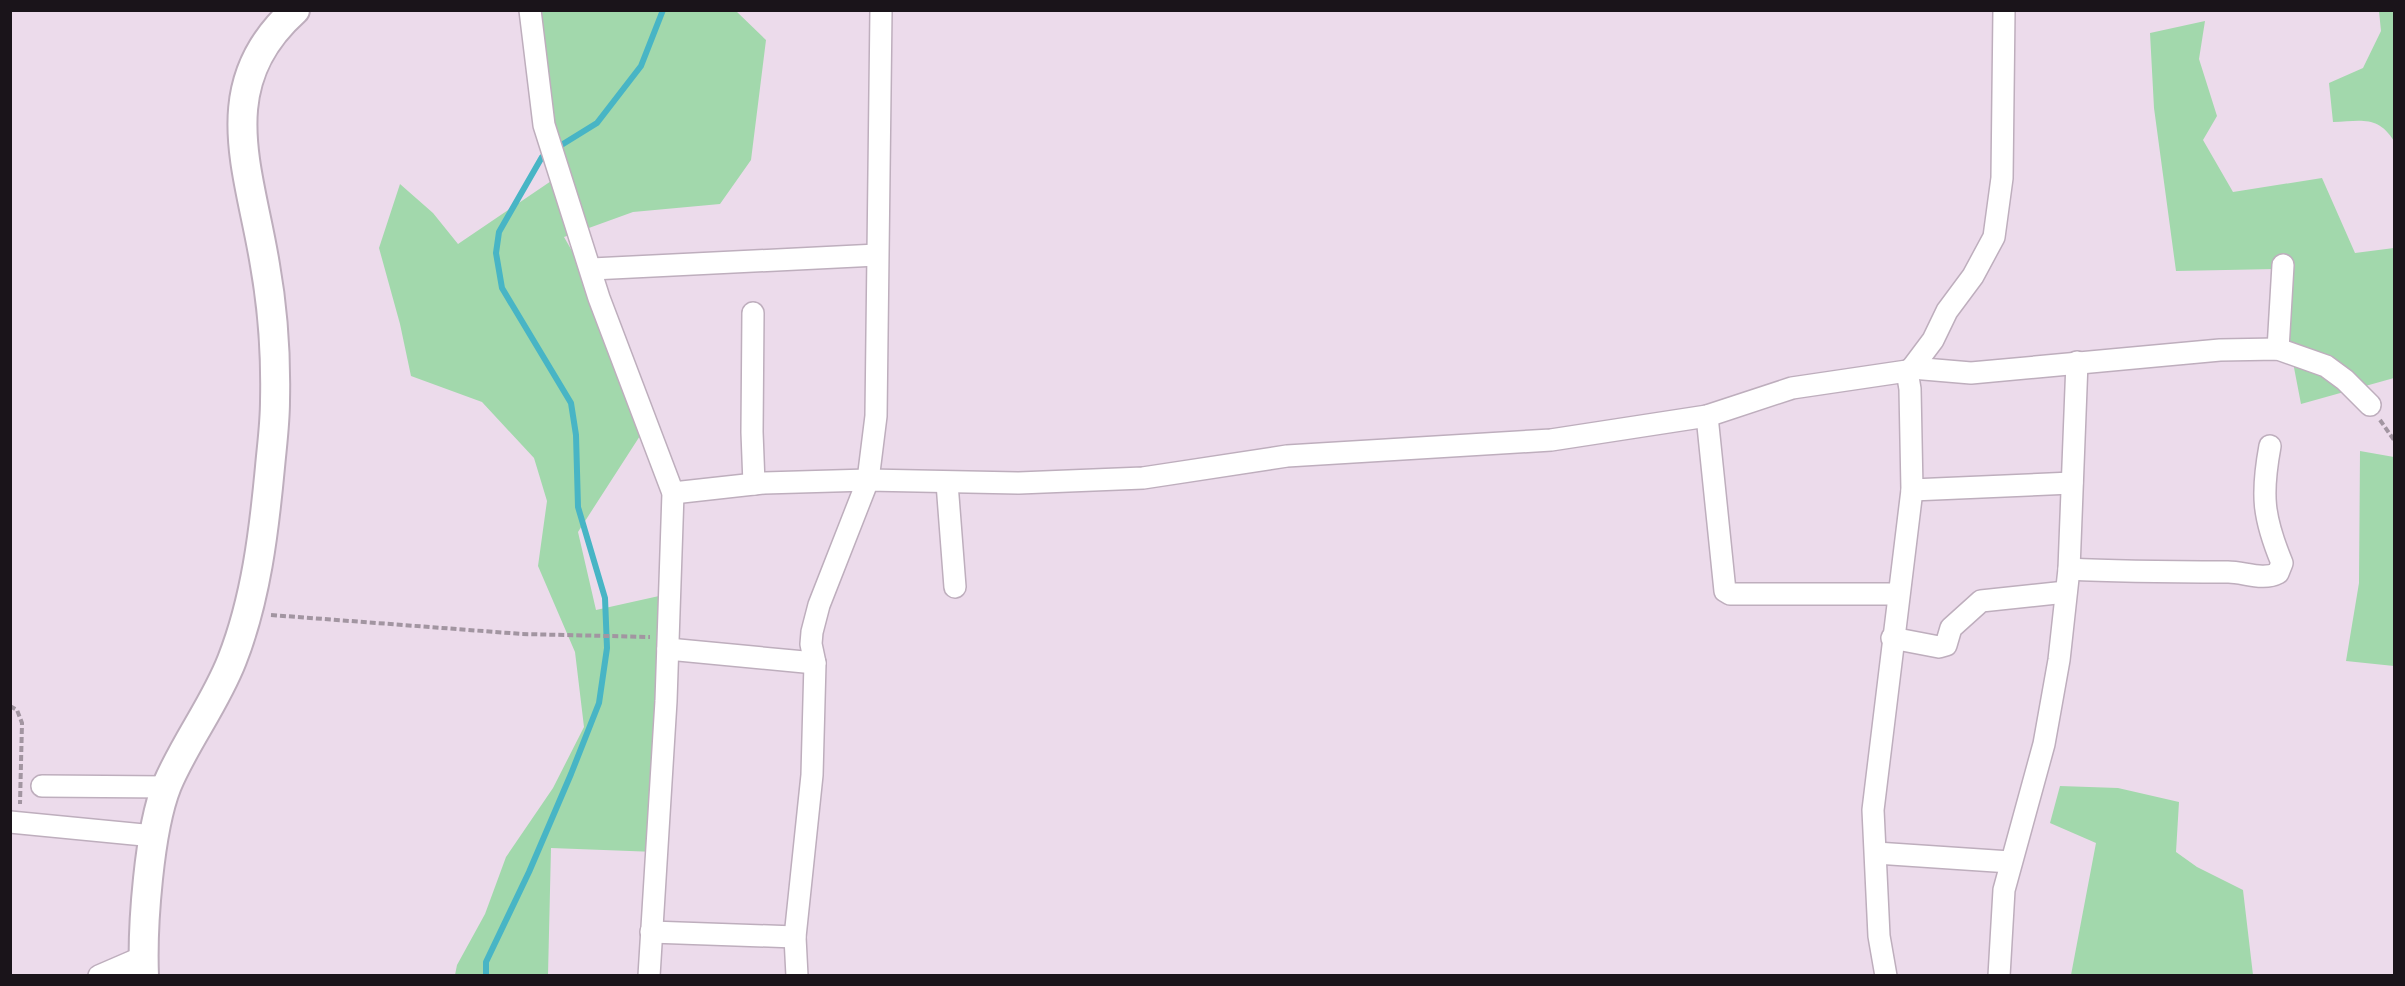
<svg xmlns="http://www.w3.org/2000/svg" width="2405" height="986" font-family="Raleway,sans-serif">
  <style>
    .green { fill: #a2d8ac }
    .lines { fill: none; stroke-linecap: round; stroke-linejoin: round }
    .stream { stroke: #48b5c5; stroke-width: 6 }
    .street-casing { stroke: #beaebd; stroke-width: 24 }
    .secondary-casing { stroke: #beaebd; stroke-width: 32 }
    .path { stroke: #a295a1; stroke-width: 4; stroke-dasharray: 6 3; stroke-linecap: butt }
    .street { stroke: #fff; stroke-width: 21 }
    .secondary { stroke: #fff; stroke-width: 28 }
  </style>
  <rect width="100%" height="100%" fill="#ecdbeb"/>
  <g class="green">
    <polygon points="530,11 736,11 766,40 751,160 720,204 633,212 564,237 599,298 647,425 578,532 596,610 668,594 656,852 551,848 548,975 455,975 457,965 485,914 506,857 553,788 584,727 575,652 538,566 547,501 534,458 482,402 411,376 400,324 379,248 400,184 433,213 458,244 560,175"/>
    <path d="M2379,11H2394V141C2378,115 2361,121 2333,122L2329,83L2363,68L2381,31Z"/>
    <polygon points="2205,21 2199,59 2217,116 2203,140 2233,192 2322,178 2355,253 2394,248 2394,378 2301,404 2275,269 2176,271 2154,108 2150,33"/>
    <polygon points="2360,451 2394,457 2394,666 2346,661 2359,583"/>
    <polygon points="2060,786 2118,788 2179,802 2176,852 2197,867 2243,890 2253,975 2071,975 2096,843 2050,823"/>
  </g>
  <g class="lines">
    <polyline class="stream" points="486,976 486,962 529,872 571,774 599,703 607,648 605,598 578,507 576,435 571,403 502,288 496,253 499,232 542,157 597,123 641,66 663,10"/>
    <defs>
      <g id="street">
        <polyline points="530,10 544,125 599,298 673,493 666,701 649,976"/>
        <polyline points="592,269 877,255"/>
        <polyline points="753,313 752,432 754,484"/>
        <polyline points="2278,349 2283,265"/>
        <polyline points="1912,368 1971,373 2220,350 2278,349 2326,366 2345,380 2370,405"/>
        <polyline points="1707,416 1725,591 1730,594 1898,594"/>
        <polyline points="947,483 955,587"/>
        <polyline points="1912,490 2072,483"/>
        <polyline points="673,493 764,483 868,480 1019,483 1143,478 1287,456 1551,440 1707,416 1792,388 1907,371 1912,368 1933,340 1947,311 1973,276 1994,237 2002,178 2004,10"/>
        <path d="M2069,569C2122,572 2175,572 2228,572C2244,572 2263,581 2278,573L2282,563C2263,517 2261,495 2270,446"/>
        <polyline points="1892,638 1939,647 1946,645 1951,628 1981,601 2066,592"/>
        <polyline points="668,649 815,663"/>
        <polyline points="42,786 166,787"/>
        <polyline points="10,822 154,836"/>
        <polyline points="1876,853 2010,862"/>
        <polyline points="651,932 795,937"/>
        <polyline points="99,976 143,957"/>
        <polyline points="797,976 795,937 812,775 815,663 811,644 812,632 819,605 868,480 876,416 881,10"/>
        <polyline points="1886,976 1879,936 1873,810 1912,490 1910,389 1907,371"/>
        <polyline points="1999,976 2004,890 2044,744 2059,660 2069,569 2077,362"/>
      </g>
      <path id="secondary" d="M144,976C142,926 149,830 167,785C185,742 215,704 232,660C256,599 264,531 270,467C272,445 275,423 275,401C276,356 273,310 265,265C250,171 210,86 295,10"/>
    </defs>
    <use href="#street" class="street-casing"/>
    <use href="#secondary" class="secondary-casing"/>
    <g class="path">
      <polyline points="2380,420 2394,440"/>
      <polyline points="271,615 522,634 650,637"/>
      <polyline points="10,706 17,710 22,723 20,804"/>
    </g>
    <use href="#street" class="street"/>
    <use href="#secondary" class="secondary"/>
  </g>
  <rect width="2405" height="986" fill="none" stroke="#1a141a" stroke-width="24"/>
</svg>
